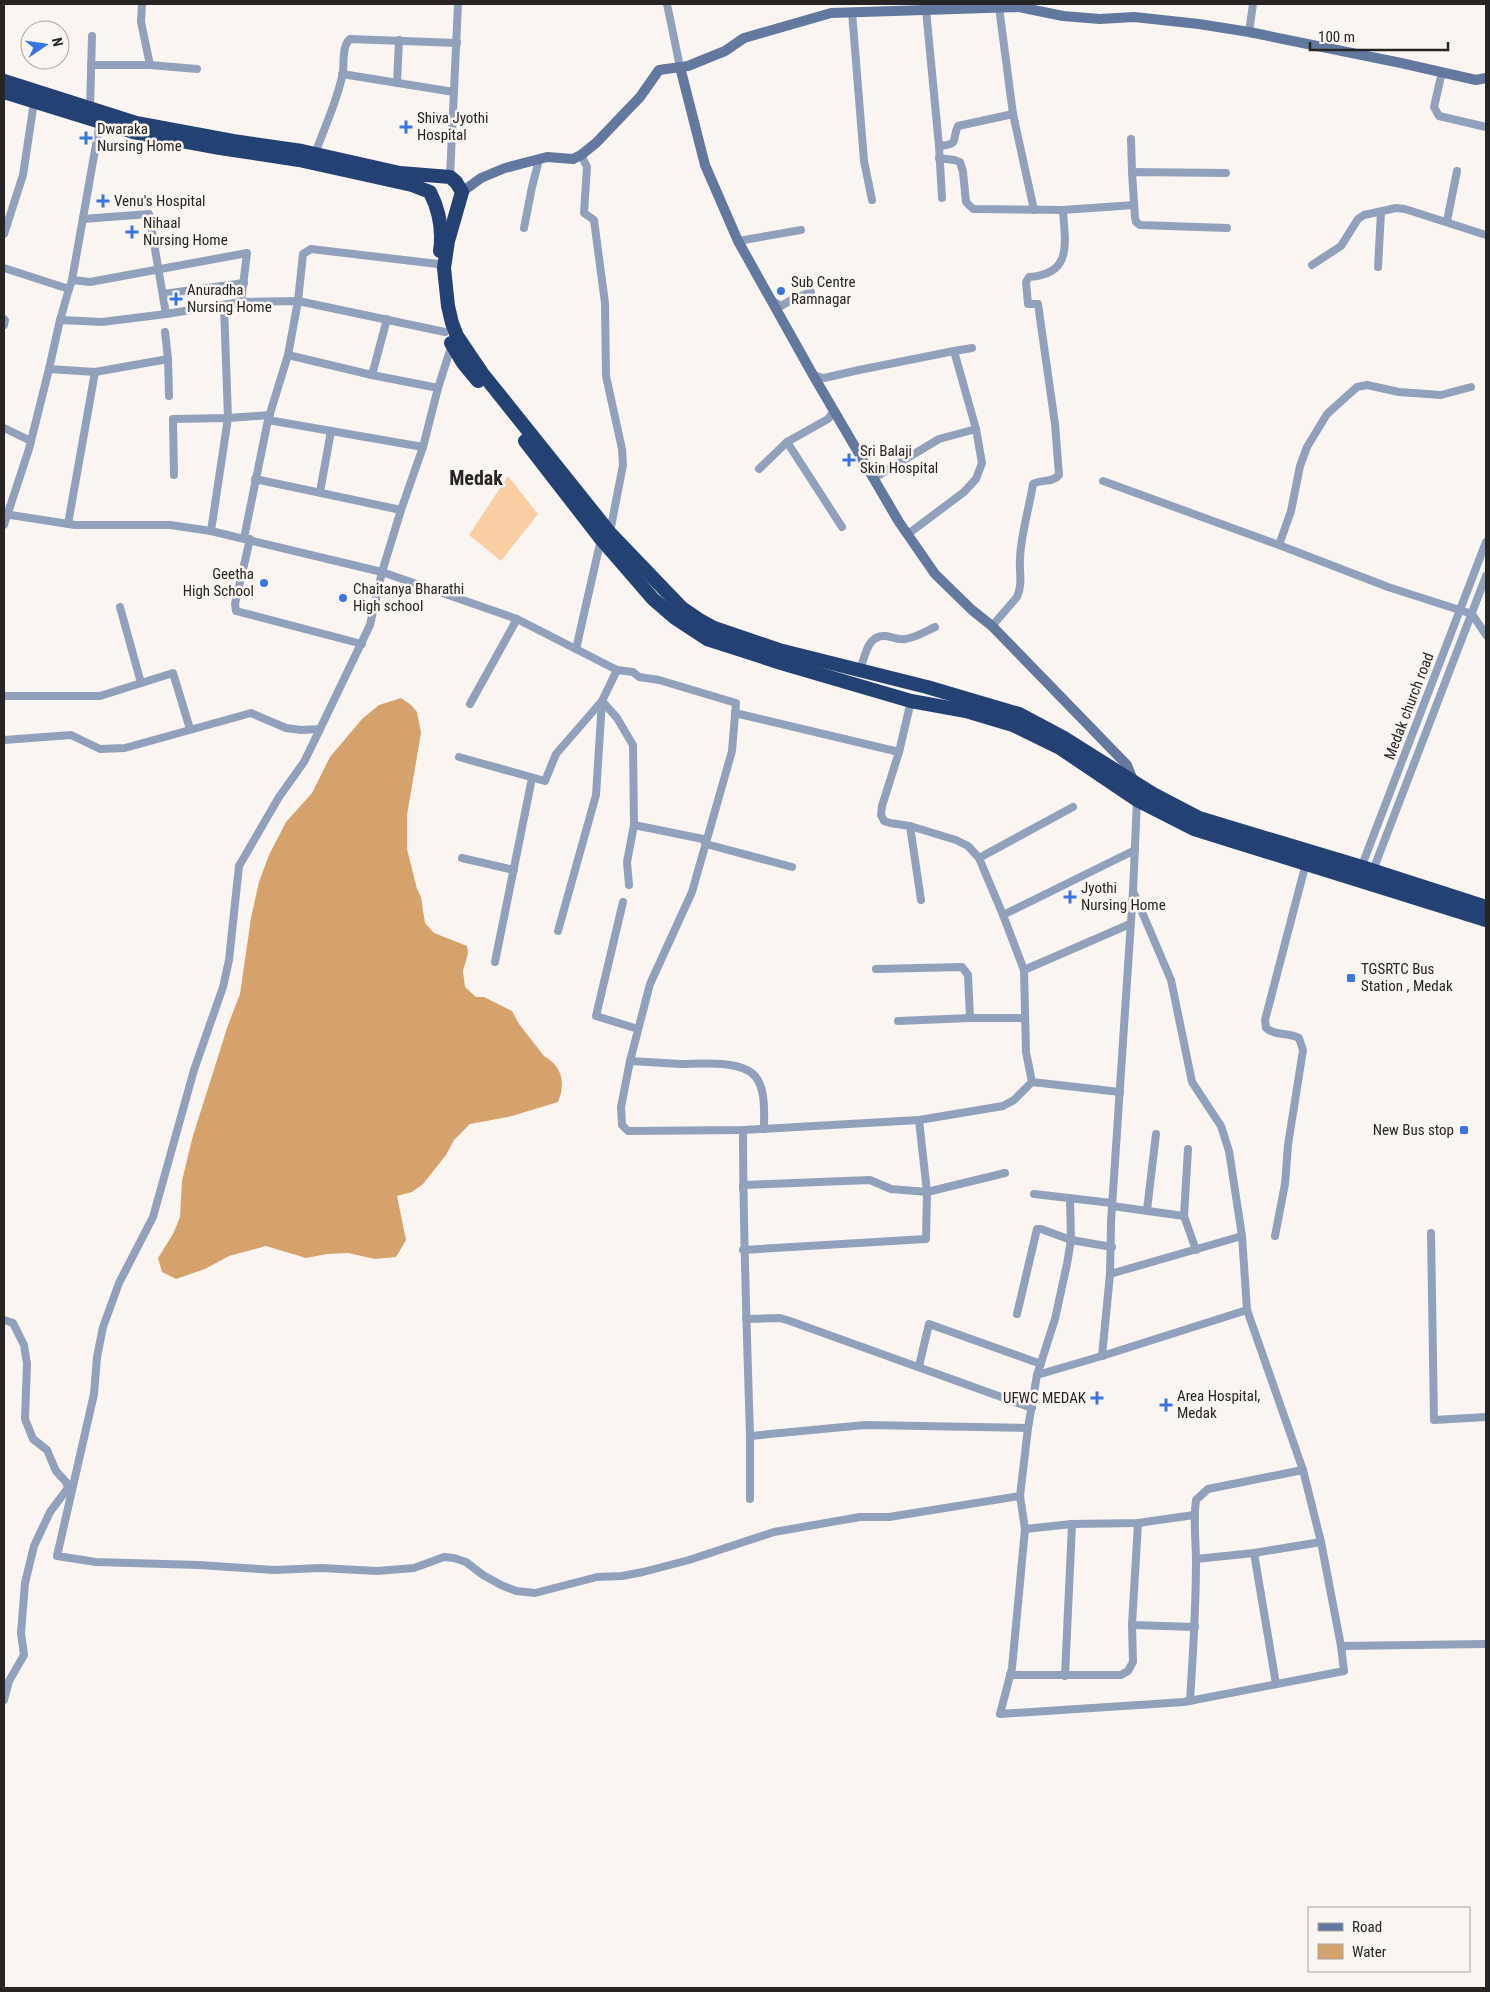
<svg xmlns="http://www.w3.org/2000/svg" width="1490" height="1992" font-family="'Roboto Condensed',sans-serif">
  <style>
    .green { fill: #f9cea3 }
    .water { fill: #d6a26b }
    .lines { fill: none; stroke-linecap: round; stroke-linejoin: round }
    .street { stroke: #91a1bb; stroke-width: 8 }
    .secondary { stroke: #62789e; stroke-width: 10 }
    .highway { stroke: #244174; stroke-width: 14 }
    .poi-dot { fill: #3875e4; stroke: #faf5f0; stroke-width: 2 }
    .labels { text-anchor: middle; stroke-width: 5; stroke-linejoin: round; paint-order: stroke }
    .poi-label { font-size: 15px; fill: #272523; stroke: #faf5f0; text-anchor: start }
    .street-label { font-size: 15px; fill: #272523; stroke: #faf5f0 }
    .district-label { font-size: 20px; font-weight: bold; fill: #272523; stroke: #faf5f0 }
  </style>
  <rect width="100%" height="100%" fill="#faf5f0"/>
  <polygon class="green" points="508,476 538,514 501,561 469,535"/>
  <path class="water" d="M401,698L411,705L417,712L421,733L407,815V849L417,889L421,897L425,923L434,933L467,946L468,953L463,971L465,987L476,997H484L512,1011L519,1024L544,1056C562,1066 566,1083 558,1102L512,1116L470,1124L454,1140L446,1155L423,1184L412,1192L397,1196L406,1240L396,1257L375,1259L348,1253L327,1254L306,1258L266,1246L229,1256L205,1269L176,1279L162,1272L158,1258L173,1234L180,1217L182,1181L192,1139L228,1025L240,994L251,918L259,882L269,855L286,822L312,793L330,757L362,719L379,705Z"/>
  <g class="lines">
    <g class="street">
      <polyline points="142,4 141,22 150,65"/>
      <polyline points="667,4 680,67"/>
      <polyline points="999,7 1013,114 1034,210"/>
      <polyline points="926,10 939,146 942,198"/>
      <polyline points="852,12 864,161 872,200"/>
      <polyline points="1249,32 1253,4"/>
      <polyline points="91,65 150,65 197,69"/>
      <polyline points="1442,72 1434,107 1439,116 1486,127"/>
      <polyline points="342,74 454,92"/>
      <polyline points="397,83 399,40"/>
      <polyline points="90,109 92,36"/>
      <polyline points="1131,139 1132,172"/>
      <path d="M939,146C961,144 951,140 958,126L1013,114"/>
      <path d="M315,154C324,128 338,100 343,72C344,62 342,46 350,39L457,43"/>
      <polyline points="581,155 587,167 584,213 594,220 605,303 606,376 622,449 623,465 610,532"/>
      <polyline points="939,158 954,160 960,162 963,172 966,202 973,209 1063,210 1134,205"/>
      <polyline points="1226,173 1132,172 1135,217 1136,222 1140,225 1227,228"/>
      <polyline points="450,177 458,4"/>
      <polyline points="83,219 149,214 166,314"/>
      <polyline points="1447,221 1457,171"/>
      <polyline points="524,228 532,187 539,160"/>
      <polyline points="4,234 23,175 34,102"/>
      <polyline points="738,241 801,230"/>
      <polyline points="1312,265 1341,246 1358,219 1364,215 1396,208 1405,209 1486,235"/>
      <polyline points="1378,267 1381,212"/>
      <polyline points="4,268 69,289 60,320 49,369 95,372 68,524"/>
      <polyline points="72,280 100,122"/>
      <polyline points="69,289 72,280 90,282 247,253 241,302"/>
      <polyline points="163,294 244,283"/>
      <polyline points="771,300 781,306 793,299 811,292"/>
      <polyline points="224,306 228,418 270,415"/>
      <polyline points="4,319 5,320 4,325"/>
      <polyline points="60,320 102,322 166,314 241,302 298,301 445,332"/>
      <polyline points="954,351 972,348"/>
      <polyline points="288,355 372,375 438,388"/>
      <polyline points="168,359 169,396"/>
      <polyline points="95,372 168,359 165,332"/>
      <polyline points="372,375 387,319"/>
      <polyline points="813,375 824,378 859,370 954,351 976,429 982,463 976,479 964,492 908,534"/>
      <polyline points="268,420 423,447"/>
      <polyline points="4,428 31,441"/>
      <polyline points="787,442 842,527"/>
      <polyline points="759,469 787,442 828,419 834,411"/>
      <polyline points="174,475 173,419 228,418 211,531"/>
      <polyline points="874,478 939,439 976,429"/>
      <polyline points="255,479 401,510"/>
      <polyline points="1103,481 1279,545 1388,587 1472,614 1486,635"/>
      <polyline points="320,492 331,431"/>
      <polyline points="4,514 75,525 170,525 211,531 382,572 401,510 423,447 438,388 452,344"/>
      <polyline points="4,525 29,449 49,369"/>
      <polyline points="244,538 268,420 288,355 298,301 303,254 311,249 438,264"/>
      <polyline points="250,539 235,604 236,611 362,644"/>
      <polyline points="1279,545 1291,511 1300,466 1307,447 1327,414 1357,387 1367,385 1399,392 1441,395 1471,387"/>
      <polyline points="120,607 141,683"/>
      <path d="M992,626L1017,597C1023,584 1019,572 1020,558C1021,534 1029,509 1033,484C1041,479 1053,483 1059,475L1055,424L1038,304H1028L1026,282L1029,277C1073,274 1065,243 1063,210"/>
      <polyline points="576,649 601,539"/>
      <path d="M860,670C865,657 867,634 886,636C892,637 899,640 905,639C916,638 926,631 935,627"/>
      <polyline points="4,696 100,696 173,673 190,729"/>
      <polyline points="911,701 899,752 882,806 881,815 884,821 890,823 910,826 956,840 968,846 979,858 1003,915 1135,850"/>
      <polyline points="470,704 517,619"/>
      <polyline points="735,713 899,752"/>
      <polyline points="320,729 304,762 279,797 239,866 229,960 223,987 194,1070 153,1217 119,1283 103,1327 97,1357 94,1394 57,1556 96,1562 199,1565 274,1570 321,1568 377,1571 414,1568 444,1557 454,1558 466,1562 483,1575 501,1585 516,1591 535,1593 597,1577 622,1576 643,1572 689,1560 774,1532 860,1517 889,1517 1020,1496"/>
      <polyline points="4,740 71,735 100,749 125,748 251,713 286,728 301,730 320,729 370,625 382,572 517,619 617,670 633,672 639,677 659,680 736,703 732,751 692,892 650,984 630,1061 621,1107 622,1125 628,1131 743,1130 919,1120"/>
      <polyline points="459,757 545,781 556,754 602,701 617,718 633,745 634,825 703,839 706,844 792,867"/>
      <polyline points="910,826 921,900"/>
      <polyline points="462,858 514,870"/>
      <polyline points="979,858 1073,807"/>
      <polyline points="1361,868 1486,542"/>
      <polyline points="1372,873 1486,576"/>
      <polyline points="629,885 627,862 634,825"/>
      <polyline points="623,902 596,1016 638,1029"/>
      <polyline points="1003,915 1024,970 1026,1052 1032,1082 1120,1092"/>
      <polyline points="558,931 596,795 602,701 617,670"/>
      <polyline points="495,962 532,778"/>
      <polyline points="876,969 962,967 968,975 970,1018"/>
      <polyline points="1024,970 1130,924"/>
      <polyline points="898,1021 970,1018 1025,1018"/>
      <path d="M630,1061C647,1062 664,1063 681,1064C700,1064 741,1060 755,1076C766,1089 764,1113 764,1129"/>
      <path d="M743,1130C743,1232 747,1334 750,1436L865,1425L1028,1428L1037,1375"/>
      <polyline points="1188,1149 1184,1216 1196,1250"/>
      <polyline points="743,1189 743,1185 870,1180 891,1189 927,1192 1005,1173"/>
      <polyline points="1034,1194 1112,1203"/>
      <polyline points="1070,1198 1071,1240 1067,1264 1055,1319 1037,1375 1102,1356 1247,1310"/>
      <polyline points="1112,1206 1184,1216"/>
      <polyline points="1147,1210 1156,1134"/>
      <polyline points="1431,1233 1434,1420 1486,1417"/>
      <path d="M1275,1236L1285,1184L1288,1145L1303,1050L1299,1038C1288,1032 1275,1036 1266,1028L1265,1020L1306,863"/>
      <polyline points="743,1250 926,1239 927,1192 919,1120 1003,1106 1014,1100 1032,1082"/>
      <polyline points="1110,1274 1242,1236"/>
      <polyline points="1017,1314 1037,1229 1041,1229 1071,1240 1112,1247"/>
      <polyline points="746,1319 780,1318 790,1321 1032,1408"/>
      <polyline points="4,1320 13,1323 24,1345 27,1364 25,1419 33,1439 47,1450 56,1471 66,1482 68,1488 50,1512 34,1546 25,1583 21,1633 24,1655 9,1681 4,1700"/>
      <polyline points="1102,1356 1110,1274 1111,1222 1133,891 1137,800"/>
      <polyline points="919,1366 929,1324 1041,1364"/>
      <polyline points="1028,1428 1020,1496 1025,1529 1012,1668 1000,1714 1184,1702 1344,1671 1341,1646 1321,1542 1303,1470 1247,1310 1242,1236 1229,1151 1221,1126 1192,1082 1171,980 1133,891"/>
      <polyline points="750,1499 750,1436"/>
      <polyline points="1025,1529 1072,1524 1138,1523 1194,1515"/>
      <polyline points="1254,1553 1276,1684"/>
      <polyline points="1196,1559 1254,1553 1321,1542"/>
      <polyline points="1132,1625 1195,1627"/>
      <polyline points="1341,1646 1486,1644"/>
      <polyline points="1010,1675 1121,1675 1128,1671 1133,1662 1132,1625 1138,1523"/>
      <polyline points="1065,1676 1072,1524"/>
      <path d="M1190,1701C1193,1655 1196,1608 1196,1562C1196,1541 1193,1521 1196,1500L1208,1489L1303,1470"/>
    </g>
    <g class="secondary">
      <polyline points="680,67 705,165 738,241 813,375 899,522 935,574 972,610 992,626 1127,765 1135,785"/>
      <polyline points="462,192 481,178 505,168 547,157 573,159 581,155 596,143 640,97 659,70 688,66 725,51 744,38 831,13 1019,7 1063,16 1100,19 1134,17 1199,24 1249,32 1401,63 1476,80 1486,78"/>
    </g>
    <g class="highway">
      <polyline points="4,81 136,123 233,141 302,151 400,173 450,177 456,182 462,192 448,241 444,268 448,306 452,323 457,336 482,373 610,533 682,608 698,619 714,628 779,650 927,687 1019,714 1064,738 1153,794 1199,818 1362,867 1486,907"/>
      <path d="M4,92L133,132L220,148L299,160L412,185L430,192C439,210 443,231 440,251"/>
      <polyline points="451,343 463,363 478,381"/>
      <polyline points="525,441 601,539 653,599 675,618 707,639 781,663 911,701 966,711 1013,725 1060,748 1137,800 1194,829 1486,920"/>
    </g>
  </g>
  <g class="poi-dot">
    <path d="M403.5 119.5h5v5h5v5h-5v5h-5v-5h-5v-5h5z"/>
    <path d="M83.5 130.5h5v5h5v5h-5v5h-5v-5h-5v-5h5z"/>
    <path d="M100.5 193.5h5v5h5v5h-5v5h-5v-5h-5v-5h5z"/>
    <path d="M129.5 224.5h5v5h5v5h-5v5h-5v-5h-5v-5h5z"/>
    <circle cx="781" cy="291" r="5"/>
    <path d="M173.5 291.5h5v5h5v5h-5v5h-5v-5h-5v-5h5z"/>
    <path d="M846.5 452.5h5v5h5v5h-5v5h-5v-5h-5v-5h5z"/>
    <circle cx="264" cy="583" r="5"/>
    <circle cx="343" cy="598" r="5"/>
    <path d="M1067.5 889.5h5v5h5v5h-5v5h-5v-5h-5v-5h5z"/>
    <rect x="1346" y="973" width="10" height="10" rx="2.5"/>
    <rect x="1459" y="1125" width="10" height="10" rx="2.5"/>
    <path d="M1094.5 1390.5h5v5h5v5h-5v5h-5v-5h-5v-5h5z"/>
    <path d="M1163.5 1397.5h5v5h5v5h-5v5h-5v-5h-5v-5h5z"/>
  </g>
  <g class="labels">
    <g class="poi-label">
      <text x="417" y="123">Shiva Jyothi<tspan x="417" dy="17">Hospital</tspan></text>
      <text x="97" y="134">Dwaraka<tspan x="97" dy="17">Nursing Home</tspan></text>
      <text x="114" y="206">Venu's Hospital</text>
      <text x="143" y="228">Nihaal<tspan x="143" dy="17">Nursing Home</tspan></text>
      <text x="791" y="287">Sub Centre<tspan x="791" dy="17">Ramnagar</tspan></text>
      <text x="187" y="295">Anuradha<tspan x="187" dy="17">Nursing Home</tspan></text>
      <text x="860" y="456">Sri Balaji<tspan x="860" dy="17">Skin Hospital</tspan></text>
      <text x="254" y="579" text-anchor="end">Geetha<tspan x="254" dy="17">High School</tspan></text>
      <text x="353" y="594">Chaitanya Bharathi<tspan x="353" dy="17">High school</tspan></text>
      <text x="1081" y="893">Jyothi<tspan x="1081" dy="17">Nursing Home</tspan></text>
      <text x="1361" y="974">TGSRTC Bus<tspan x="1361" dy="17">Station , Medak</tspan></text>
      <text x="1454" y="1135" text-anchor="end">New Bus stop</text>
      <text x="1177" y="1401">Area Hospital,<tspan x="1177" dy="17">Medak</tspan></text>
      <text x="1086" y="1403" text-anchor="end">UFWC MEDAK</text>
    </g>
    <g class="street-label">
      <text transform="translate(1409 706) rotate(-69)" y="5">Medak church road</text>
    </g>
    <g class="district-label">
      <text x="476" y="485">Medak</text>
    </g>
  </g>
  <rect width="1490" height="1992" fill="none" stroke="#272523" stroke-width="10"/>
  <rect x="1308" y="1907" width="162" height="65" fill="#faf5f0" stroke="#a6a29e"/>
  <rect x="1318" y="1923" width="25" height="8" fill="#62789e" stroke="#a6a29e"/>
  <text x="1352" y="1932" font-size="15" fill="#272523">Road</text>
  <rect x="1318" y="1944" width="25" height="15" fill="#d6a26b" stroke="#a6a29e"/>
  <text x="1352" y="1957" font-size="15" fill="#272523">Water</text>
  <g transform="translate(45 45) rotate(77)"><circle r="24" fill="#faf5f0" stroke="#a6a29e"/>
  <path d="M0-4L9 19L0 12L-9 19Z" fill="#3875e4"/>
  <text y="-8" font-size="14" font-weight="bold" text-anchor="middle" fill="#272523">N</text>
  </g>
  <path d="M1310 42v8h138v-8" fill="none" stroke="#272523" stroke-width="2.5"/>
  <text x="1318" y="42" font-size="15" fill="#272523" stroke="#faf5f0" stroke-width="4" paint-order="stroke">100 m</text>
</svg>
